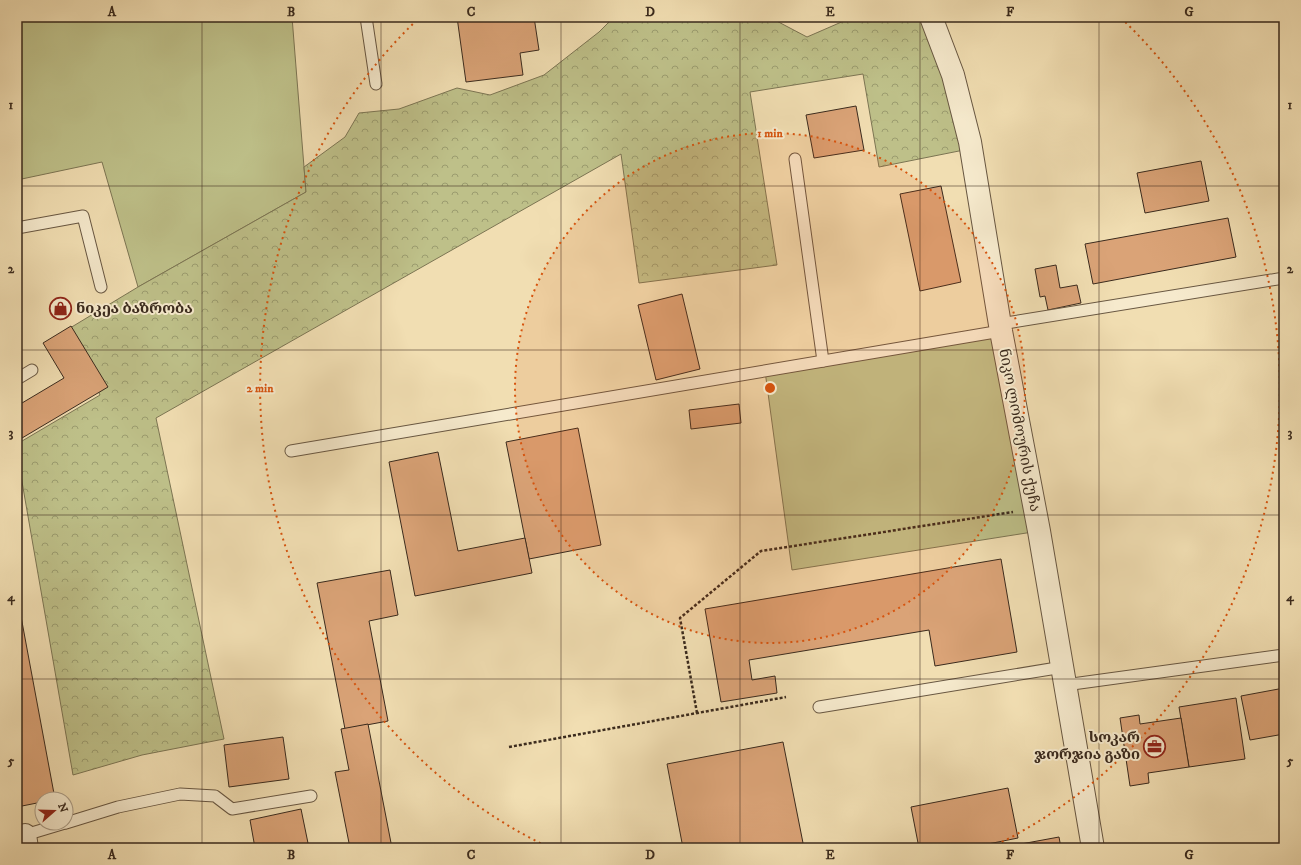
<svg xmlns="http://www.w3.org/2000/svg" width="1301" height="865" font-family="'IM FELL DW Pica','Noto Serif Georgian',serif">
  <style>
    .grass { fill: #bec089; stroke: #7c7553 }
    .forest { fill: url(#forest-crowns); stroke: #7c7553 }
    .building { fill: #daa377; stroke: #3a2a1d }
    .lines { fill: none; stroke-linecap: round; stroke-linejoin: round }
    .service-casing { stroke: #685742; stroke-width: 13 }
    .minor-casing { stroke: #685742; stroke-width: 24 }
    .tertiary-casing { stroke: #685742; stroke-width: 24 }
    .path { stroke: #3a2a1d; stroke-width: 2.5; stroke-dasharray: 3 2; stroke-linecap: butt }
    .service { stroke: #f6eacd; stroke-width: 11 }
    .minor { stroke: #f6eacd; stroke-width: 22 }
    .tertiary { stroke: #f6eacd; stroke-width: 22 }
    .grid { fill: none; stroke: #3a2a1d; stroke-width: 1; stroke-opacity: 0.55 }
    .ring { fill: none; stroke: #d7540e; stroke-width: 2; stroke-dasharray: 2 4 }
    .labels { text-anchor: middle; stroke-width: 4; stroke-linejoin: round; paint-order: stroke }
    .poi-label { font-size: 15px; font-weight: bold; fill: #3a2a1d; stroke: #f6eacd; text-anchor: start }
    .street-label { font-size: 15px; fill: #3a2a1d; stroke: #f6eacd }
    .centre { fill: #d7540e; stroke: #f6eacd; stroke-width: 2 }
    .ring-label { font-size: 12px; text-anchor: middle; font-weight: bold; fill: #d7540e; stroke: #f6eacd; stroke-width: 4; stroke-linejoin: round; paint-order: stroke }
    .neatline { fill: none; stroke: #3a2a1d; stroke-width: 1.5 }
    .grid-label { font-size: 13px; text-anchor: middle; font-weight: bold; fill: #3a2a1d }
  </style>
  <defs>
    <pattern id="forest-crowns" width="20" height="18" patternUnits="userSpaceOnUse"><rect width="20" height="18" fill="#bec089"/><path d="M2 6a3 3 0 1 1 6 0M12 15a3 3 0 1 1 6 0" fill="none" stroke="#9b9c6f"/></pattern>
  </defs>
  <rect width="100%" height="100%" fill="#f1deb2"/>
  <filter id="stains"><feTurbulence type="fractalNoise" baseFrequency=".005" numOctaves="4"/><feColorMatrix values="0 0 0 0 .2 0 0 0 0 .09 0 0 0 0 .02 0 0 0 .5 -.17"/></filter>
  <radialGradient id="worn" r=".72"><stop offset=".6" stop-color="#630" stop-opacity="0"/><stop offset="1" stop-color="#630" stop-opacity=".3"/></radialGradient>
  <g class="grass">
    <polygon points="17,17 292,17 306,192 138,287 102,162 17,180"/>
    <polygon points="1005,331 1039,531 792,570 765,371"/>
  </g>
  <polygon class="forest" points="614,17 769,17 807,37 853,17 937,17 974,148 879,167 863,74 750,92 777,265 639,283 621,154 156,418 224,739 142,755 73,775 17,453 17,444 100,395 70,328 138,287 306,192 304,167 345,137 359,113 399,109 457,88 490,95 544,75 599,32"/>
  <g class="building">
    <polygon points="457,17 534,17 539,50 520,53 523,75 466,82"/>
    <polygon points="856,106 864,150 814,158 806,115"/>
    <polygon points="1201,161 1209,201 1145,213 1137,173"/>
    <polygon points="941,186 961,282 920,291 900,194"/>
    <polygon points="1228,218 1236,257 1093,284 1085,244"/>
    <polygon points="1056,265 1060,288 1077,285 1081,303 1048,310 1045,296 1040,297 1035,269"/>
    <polygon points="682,294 700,369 656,380 638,305"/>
    <polygon points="71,326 108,387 17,441 17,406 64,378 43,343"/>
    <polygon points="739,404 741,423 691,429 689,410"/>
    <polygon points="578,428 601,545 529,559 506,442"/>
    <polygon points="438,452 458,551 525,538 532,573 415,596 389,462"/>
    <polygon points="1001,559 1017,652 935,666 929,630 749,660 752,680 775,676 777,693 721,702 705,609"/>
    <polygon points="390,570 398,615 369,621 388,721 345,729 317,583"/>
    <polygon points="17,595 55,799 42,799 42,802 17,807"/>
    <polygon points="1284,688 1284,734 1250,740 1241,696"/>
    <polygon points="1236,698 1245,759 1189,767 1179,707"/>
    <polygon points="1139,715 1140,724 1181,718 1189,767 1148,773 1149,783 1130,786 1120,718"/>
    <polygon points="368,724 392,848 350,848 335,772 349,770 341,729"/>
    <polygon points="283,737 289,779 229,787 224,745"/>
    <polygon points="783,742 804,848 683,848 667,764"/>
    <polygon points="1008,788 1018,838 968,848 919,848 911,807"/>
    <polygon points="301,809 309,848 255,848 250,820"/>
    <polygon points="1059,837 1061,848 1022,848 1021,844"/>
  </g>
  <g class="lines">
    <defs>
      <g id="service">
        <polyline points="366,17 376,84"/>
        <polyline points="795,159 823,361"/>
        <polyline points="17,228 83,216 101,287"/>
        <polyline points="1000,324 1284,278"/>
        <polyline points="17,379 32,370"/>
        <polyline points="291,451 1001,331"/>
        <polyline points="1065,685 1284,655"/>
        <polyline points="819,707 1063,667"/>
        <polyline points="66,823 118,807 180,794 215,796 232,809 311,796"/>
        <polyline points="23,833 25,835 65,823"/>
      </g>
      <polyline id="minor" points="25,835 27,848"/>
      <polyline id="tertiary" points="931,17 953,75 970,142 1001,331 1039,531 1093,848"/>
    </defs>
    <use href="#service" class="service-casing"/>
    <use href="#minor" class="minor-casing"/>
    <use href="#tertiary" class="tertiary-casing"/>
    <g class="path">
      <polyline points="697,713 680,618 761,551 1013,512"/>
      <polyline points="509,747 786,697"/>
    </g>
    <use href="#service" class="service"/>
    <use href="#minor" class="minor"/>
    <use href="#tertiary" class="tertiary"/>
  </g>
  <path class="grid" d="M202,17V848M381,17V848M561,17V848M740,17V848M920,17V848M1099,17V848M17,186H1284M17,350H1284M17,515H1284M17,679H1284"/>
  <circle cx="770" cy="388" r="255" fill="#d7540e" fill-opacity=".12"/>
  <g class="ring">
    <circle cx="770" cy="388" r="255"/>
    <path d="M546 846A510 510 0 0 1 419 18M1121 18A510 510 0 0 1 994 846"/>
  </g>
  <defs>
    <symbol id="shop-ring" viewBox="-11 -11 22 22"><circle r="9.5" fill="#f6eacd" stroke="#8f2418" stroke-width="1.5"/><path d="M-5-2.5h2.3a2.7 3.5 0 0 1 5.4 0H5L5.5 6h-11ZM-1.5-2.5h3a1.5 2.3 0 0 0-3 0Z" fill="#8f2418"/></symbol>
    <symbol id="office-ring" viewBox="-11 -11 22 22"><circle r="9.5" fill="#f6eacd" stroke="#8f2418" stroke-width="1.5"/><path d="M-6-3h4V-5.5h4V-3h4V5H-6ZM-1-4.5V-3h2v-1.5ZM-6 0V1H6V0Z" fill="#8f2418"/></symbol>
  </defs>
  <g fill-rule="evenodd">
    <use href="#shop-ring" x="48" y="296" width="25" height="25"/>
    <use href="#office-ring" x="1142" y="734" width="25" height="25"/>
  </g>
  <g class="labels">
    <g class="poi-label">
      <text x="76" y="313">ნიკეა ბაზრობა</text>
      <text x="1140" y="742" text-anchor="end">სოკარ<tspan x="1140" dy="17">ჯორჯია გაზი</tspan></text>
    </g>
    <g class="street-label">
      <text transform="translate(1020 430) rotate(79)" y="5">ნიკო ლომოურის ქუჩა</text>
    </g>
  </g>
  <circle cx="770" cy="388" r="6" class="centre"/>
  <g class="ring-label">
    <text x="770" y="137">1 min</text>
    <text x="260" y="392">2 min</text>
  </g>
  <rect width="1301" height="865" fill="none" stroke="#f1deb2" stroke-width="44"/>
  <g transform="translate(54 811) rotate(70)"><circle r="19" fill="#f6eacd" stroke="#ab9d87"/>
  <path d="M0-3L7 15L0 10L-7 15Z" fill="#8f2418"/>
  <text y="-6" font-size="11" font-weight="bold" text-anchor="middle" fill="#3a2a1d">N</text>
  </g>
  <rect x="22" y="22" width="1257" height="821" class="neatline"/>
  <g class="grid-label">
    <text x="112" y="16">A</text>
    <text x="291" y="16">B</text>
    <text x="471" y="16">C</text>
    <text x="650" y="16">D</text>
    <text x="830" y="16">E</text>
    <text x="1010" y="16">F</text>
    <text x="1189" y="16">G</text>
    <text x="11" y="109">1</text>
    <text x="1290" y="109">1</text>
    <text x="11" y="273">2</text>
    <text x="1290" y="273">2</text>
    <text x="11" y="437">3</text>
    <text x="1290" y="437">3</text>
    <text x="11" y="601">4</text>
    <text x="1290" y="601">4</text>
    <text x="11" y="765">5</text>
    <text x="1290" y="765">5</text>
    <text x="112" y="859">A</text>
    <text x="291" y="859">B</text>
    <text x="471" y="859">C</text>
    <text x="650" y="859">D</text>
    <text x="830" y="859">E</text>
    <text x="1010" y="859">F</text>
    <text x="1189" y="859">G</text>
  </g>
  <rect width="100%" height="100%" filter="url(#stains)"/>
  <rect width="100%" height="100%" fill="url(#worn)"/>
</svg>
